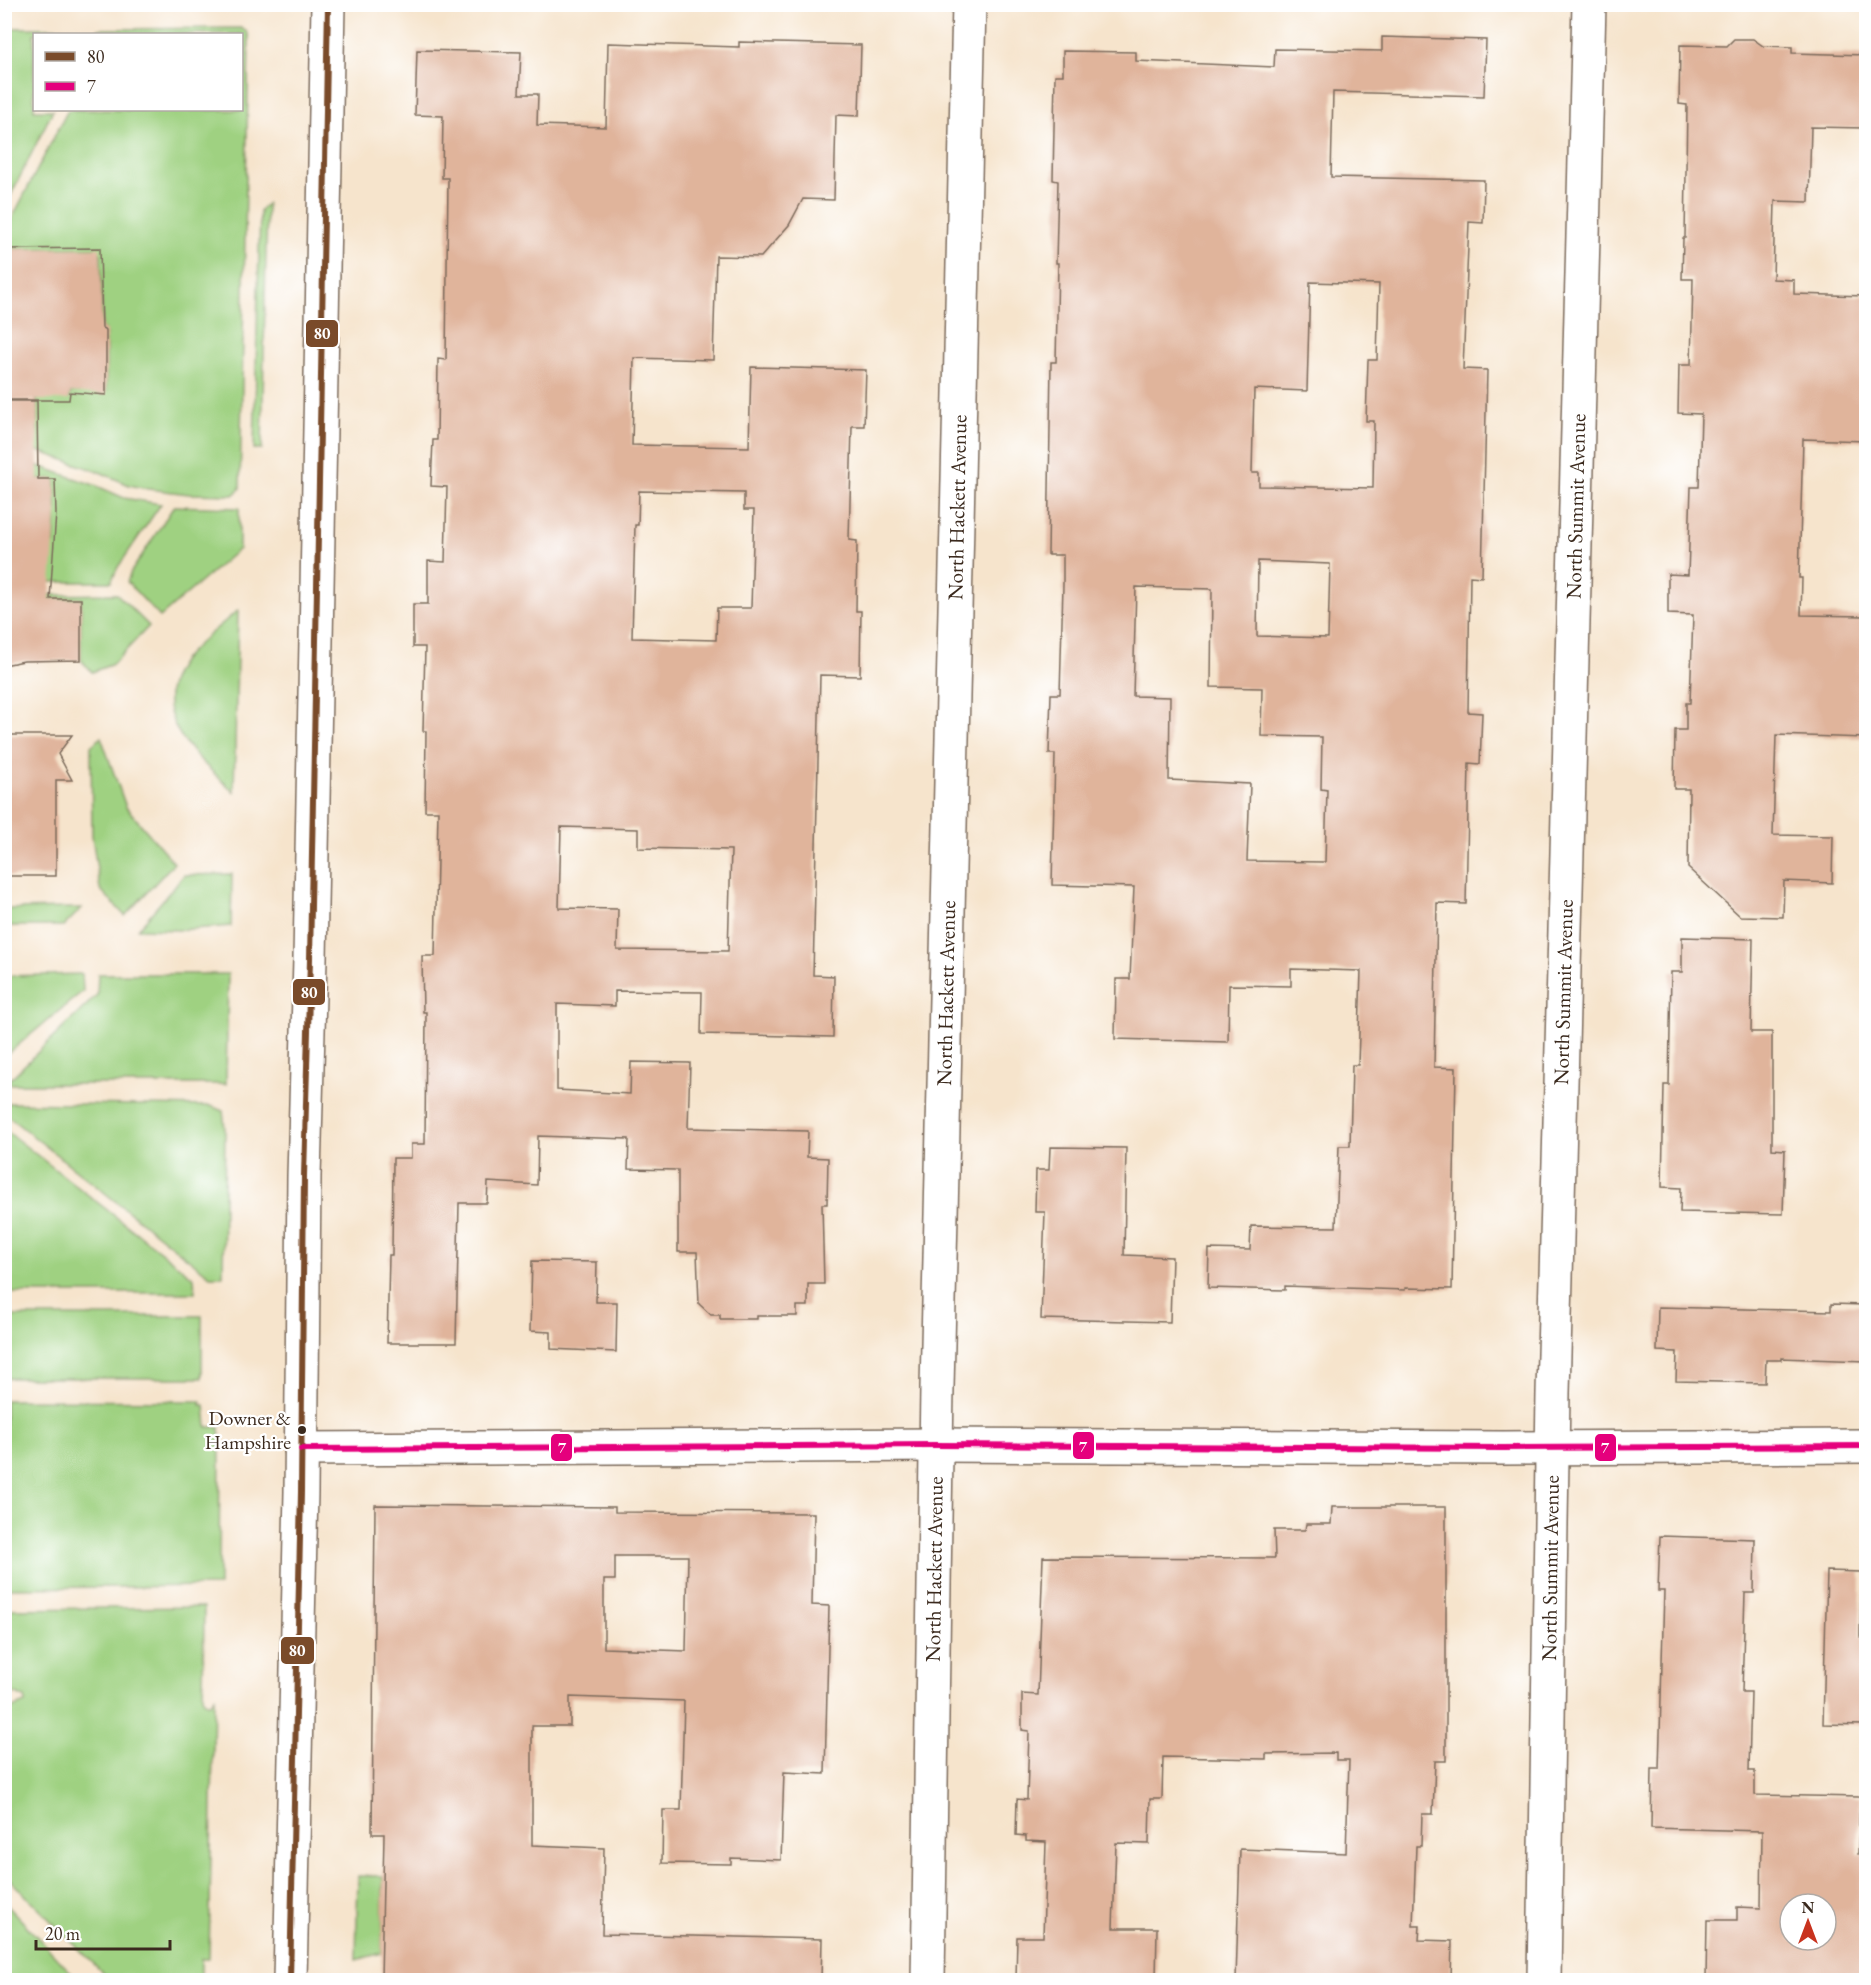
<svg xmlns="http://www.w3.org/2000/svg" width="1871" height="1985" font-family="'EB Garamond',serif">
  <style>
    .green { fill: #9fd181; stroke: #6d7e50; stroke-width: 1.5 }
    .building { fill: #e0b49b; fill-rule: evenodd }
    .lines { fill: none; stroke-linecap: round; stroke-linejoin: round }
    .minor-casing { stroke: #7c6b5b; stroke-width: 36 }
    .tertiary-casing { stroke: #7c6b5b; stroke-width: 36 }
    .minor { stroke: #fff; stroke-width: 33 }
    .tertiary { stroke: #fff; stroke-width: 33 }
    .bus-1-casing { stroke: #fff; stroke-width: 10 }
    .bus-2-casing { stroke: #fff; stroke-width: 10 }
    .bus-1 { stroke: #7a4b2a; stroke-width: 6 }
    .bus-2 { stroke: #e5007d; stroke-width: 6 }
    .bus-dot { fill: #3b2a1e; stroke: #fff; stroke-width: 2 }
    .labels { text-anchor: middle; stroke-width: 4.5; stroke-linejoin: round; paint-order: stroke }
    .bus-label { font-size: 20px; fill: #3b2a1e; stroke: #fff; text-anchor: end }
    .street-label { font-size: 21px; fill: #3b2a1e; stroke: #fff }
    .line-badge { stroke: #fff; stroke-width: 2 }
    .badge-label { font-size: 16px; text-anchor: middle; font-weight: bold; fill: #fff }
  </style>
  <rect width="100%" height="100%" fill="#fff"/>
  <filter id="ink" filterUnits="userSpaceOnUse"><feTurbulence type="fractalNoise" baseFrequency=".0167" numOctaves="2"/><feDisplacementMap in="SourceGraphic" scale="12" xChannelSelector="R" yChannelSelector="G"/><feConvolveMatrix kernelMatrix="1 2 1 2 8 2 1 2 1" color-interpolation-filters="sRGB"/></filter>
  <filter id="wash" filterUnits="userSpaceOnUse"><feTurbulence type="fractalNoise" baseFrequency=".008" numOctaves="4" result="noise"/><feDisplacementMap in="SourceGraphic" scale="24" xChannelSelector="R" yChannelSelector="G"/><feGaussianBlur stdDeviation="1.35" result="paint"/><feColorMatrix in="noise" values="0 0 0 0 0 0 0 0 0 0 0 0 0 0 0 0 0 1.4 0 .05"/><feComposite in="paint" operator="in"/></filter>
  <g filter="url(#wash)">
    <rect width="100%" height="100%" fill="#f6e4cc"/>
    <g class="green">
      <polygon points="5,28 58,28 76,30 79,34 34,34 34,110 53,110 5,207"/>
      <polygon points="241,28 247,32 249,37 240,489 233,495 189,494 148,489 129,485 102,473 35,450 37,430 37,397 69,399 71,392 90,392 104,395 106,391 106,330 102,328 101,254 95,248 5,249 5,232 68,110 242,110 242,34 95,34 99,29"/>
      <polygon points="267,204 262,449 254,449 260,210"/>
      <polygon points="33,464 97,486 124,498 161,504 118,567 111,582 26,582 54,543 56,513 55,479 11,479"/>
      <polygon points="174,506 239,508 239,549 160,617 127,582 131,572"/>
      <polygon points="117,594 149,626 113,664 92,672 81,660 81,599 46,599 46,595"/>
      <path d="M238,610L234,792C198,758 144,717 181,663C192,646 222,625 238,610Z"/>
      <polygon points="101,737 126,807 174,863 125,916 100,889 92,836 91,746"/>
      <polygon points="232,874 231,926 179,930 138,929 184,875"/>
      <polygon points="82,908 64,926 5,926 5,909"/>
      <polygon points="82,974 83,991 5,1056 5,976"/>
      <polygon points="98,974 228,974 226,1084 5,1084 97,995"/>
      <polygon points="5,1103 211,1106 223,1111 225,1129 223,1276 210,1276 5,1114"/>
      <polygon points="5,1130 194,1278 195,1293 5,1293"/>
      <polygon points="4,1316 202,1316 202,1378 5,1378"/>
      <polygon points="5,1400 201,1401 200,1405 205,1405 207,1427 220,1427 219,1586 5,1588"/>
      <polygon points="204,1607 203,1699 206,1703 210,1703 214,1697 209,1959 201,1959 201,1976 209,1977 209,1980 110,1980 5,1875 5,1715 7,1710 25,1703 25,1698 16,1694 5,1693 5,1609"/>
      <polygon points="358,1876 383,1876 382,1953 356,1960"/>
      <polygon points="4,1903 5,1903 78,1980 5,1980"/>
    </g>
    <g id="blocks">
      <g class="building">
        <path d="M1382,37L1486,40L1484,96L1333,92L1331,177L1484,180L1483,223L1469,222L1463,369L1487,370L1482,577L1470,576L1468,712L1482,713L1480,764L1469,763L1466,904L1437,903L1434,1067L1456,1068L1452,1289L1405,1288V1290L1285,1286V1290L1208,1288L1209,1249L1250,1250L1251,1226L1336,1227L1339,1146H1350L1352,1065H1358L1361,971L1291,969V986L1229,985L1228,1042L1115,1039L1116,979H1130L1134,887L1052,885L1055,754H1049L1051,694H1060L1063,585V555H1048L1051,362H1056L1058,263H1056L1058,181L1053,180L1055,75H1063V51L1136,52V61L1274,67L1275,49L1382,51ZM1310,282L1379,284L1377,360H1368L1366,421H1374L1373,488L1259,486V473H1252L1254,389L1307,391ZM1258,561L1330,564L1328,638L1257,636ZM1136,587L1212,589L1211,687L1262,688L1261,736L1322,737L1321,789L1327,790L1325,862L1247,861L1250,784L1169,780L1170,697L1133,696Z"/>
        <polygon points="1734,39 1753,39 1763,46 1792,47 1792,53 1866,55 1866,128 1811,127 1809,202 1775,201 1773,279 1794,280 1794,294 1866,296 1866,441 1803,439 1799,578 1802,578 1801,615 1866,616 1866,738 1776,735 1773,835 1833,836 1832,883 1784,881 1783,917 1740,916 1688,868 1689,789 1674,789 1675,730 1686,730 1686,703 1690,703 1693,615 1668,614 1668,574 1688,575 1691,487 1699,487 1701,414 1678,413 1679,365 1691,365 1693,279 1682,279 1683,238 1685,238 1687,105 1679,104 1680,45 1727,46"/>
        <path d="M739,42L861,45L859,116L836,115L834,200L803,199L789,225L761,257L716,256L713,360L634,358L632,445L749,447L751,367L866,370L864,426H852L849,540L857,541L856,611H861L860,676L820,675L813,975L834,976L833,1037L701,1034L702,992L615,991V1006L557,1004V1090L630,1094L631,1062L690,1063L688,1128L808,1131L807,1157L828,1158L827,1204H822L824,1284H808V1306H797V1316H757V1319H720V1315H711L699,1304L697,1252H678V1170L628,1169L629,1139L538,1136L537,1185L488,1182L487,1203H459L456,1343H387L389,1255H392L393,1158H411V1144H425L426,1012H423L422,956H435L438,811H425L426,731H423L425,647H413V604H428V561L445,562L447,487L431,486L433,440H437L438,359L446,360L448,178H442L443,116L415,115L417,50L521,52L519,94H538L537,125L606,127L608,43L739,47ZM639,491L744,493V510H754L751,608H717L716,640L632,638L635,525H638ZM561,827L638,829V848L731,850L728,951L617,950L618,909L559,908Z"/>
        <polygon points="100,248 102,328 106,330 106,395 70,392 69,400 4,400 4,249"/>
        <polygon points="4,401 37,401 38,479 55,479 56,513 50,599 81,599 81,660 24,661 4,665"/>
        <polygon points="4,735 72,735 58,754 72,780 56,780 56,876 4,876"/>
        <polygon points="1682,937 1753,939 1751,1032 1772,1032 1772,1149 1785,1150 1783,1214 1680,1212 1681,1188 1662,1187 1664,1085 1669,1085 1671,972 1682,972"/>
        <polygon points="1050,1147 1126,1148 1124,1255 1172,1257 1170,1322 1041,1319 1045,1212 1035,1212 1036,1170 1049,1170"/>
        <polygon points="532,1261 597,1262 596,1302 617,1302 616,1352 551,1349 551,1332 530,1331"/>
        <polygon points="1831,1304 1866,1305 1866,1361 1781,1358 1781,1360 1766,1360 1765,1383 1676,1381 1677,1352 1657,1351 1658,1307 1831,1311"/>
        <path d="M375,1505L615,1507V1512L814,1513L812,1605L829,1606L825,1774L784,1772L781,1860L731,1858V1864L662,1863L663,1810H681L684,1701L570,1697V1726H532V1845L604,1848L602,1934L822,1939L821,1980H381L384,1834H372ZM615,1556H688L686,1651L604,1648V1580H615Z"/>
        <polygon points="1332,1507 1446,1507 1446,1761 1435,1761 1433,1814 1422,1814 1421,1846 1416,1846 1413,1926 1420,1926 1419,1940 1452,1941 1451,1980 1236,1980 1240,1849 1346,1853 1349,1760 1336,1760 1336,1753 1266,1754 1266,1759 1163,1757 1162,1799 1150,1799 1149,1844 1116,1843 1113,1928 1157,1928 1156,1980 1016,1980 1017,1937 1043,1937 1046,1842 1026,1841 1026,1836 1016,1835 1017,1799 1027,1800 1029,1731 1022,1730 1022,1694 1038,1695 1043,1557 1275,1558 1274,1530 1305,1530 1306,1524 1331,1524"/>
        <path d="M1660,1536L1755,1539L1754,1593H1745L1742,1692H1751L1749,1771H1755V1795L1860,1797L1858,1854H1866V1980H1706L1707,1920H1737V1907L1761,1908L1762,1831L1651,1828L1652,1769H1659L1664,1591H1658ZM1790,1904H1826V1940H1790Z"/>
        <polygon points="1827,1571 1861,1572 1860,1637 1864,1637 1863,1725 1823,1724"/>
      </g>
    </g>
  </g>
  <g filter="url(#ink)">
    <use href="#blocks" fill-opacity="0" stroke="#7c6b5b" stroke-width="1.5"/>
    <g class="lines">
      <defs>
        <g id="minor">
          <polyline points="301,1449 936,1445 1503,1448 1866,1446"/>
          <path id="s1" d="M928,1980L937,1388L969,4"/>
          <path id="s2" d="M1544,1980L1553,1393L1589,4"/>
        </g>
        <polyline id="tertiary" points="290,1980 301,1492 304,1176 310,959 328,4"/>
      </defs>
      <use href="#minor" class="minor-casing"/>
      <use href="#tertiary" class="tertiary-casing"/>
      <use href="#minor" class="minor"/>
      <use href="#tertiary" class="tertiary"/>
      <defs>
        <polyline id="bus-1" points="290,1980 301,1492 304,1176 310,959 328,4"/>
        <polyline id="bus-2" points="301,1449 936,1445 1503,1448 1866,1446"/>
      </defs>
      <use href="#bus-1" class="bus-1-casing"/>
      <use href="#bus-2" class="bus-2-casing"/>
      <use href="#bus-1" class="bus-1"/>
      <use href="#bus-2" class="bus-2"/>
    </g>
  </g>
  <circle class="bus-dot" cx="302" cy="1430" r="5"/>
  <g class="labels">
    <g class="bus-label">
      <text x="291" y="1425">Downer &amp;<tspan x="291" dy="24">Hampshire</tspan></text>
    </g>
    <g class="street-label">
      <text dy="7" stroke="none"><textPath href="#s1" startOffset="1473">North Hackett Avenue</textPath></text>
      <text dy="7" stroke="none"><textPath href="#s2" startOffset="1474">North Summit Avenue</textPath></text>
      <text dy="7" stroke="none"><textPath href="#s1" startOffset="987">North Hackett Avenue</textPath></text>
      <text dy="7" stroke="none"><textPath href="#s2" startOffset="988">North Summit Avenue</textPath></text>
      <text dy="7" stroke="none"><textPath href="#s1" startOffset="411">North Hackett Avenue</textPath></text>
      <text dy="7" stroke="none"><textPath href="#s2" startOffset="412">North Summit Avenue</textPath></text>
    </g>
  </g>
  <g class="line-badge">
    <rect x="305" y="319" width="34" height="29" rx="6" fill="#7a4b2a"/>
    <rect x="292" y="978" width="34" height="28" rx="6" fill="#7a4b2a"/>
    <rect x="1072" y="1431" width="23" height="29" rx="6" fill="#e5007d"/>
    <rect x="550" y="1433" width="23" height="29" rx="6" fill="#e5007d"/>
    <rect x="1594" y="1433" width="23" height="29" rx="6" fill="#e5007d"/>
    <rect x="280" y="1636" width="35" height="29" rx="6" fill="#7a4b2a"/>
  </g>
  <g class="badge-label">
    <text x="322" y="339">80</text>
    <text x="309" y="998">80</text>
    <text x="1083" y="1452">7</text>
    <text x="562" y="1453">7</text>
    <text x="1605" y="1453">7</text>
    <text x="297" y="1656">80</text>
  </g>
  <rect width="1871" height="1985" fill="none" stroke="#fff" stroke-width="24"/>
  <rect x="33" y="33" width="210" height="78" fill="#ffffff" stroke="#b1aaa5" stroke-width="1.5"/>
  <rect x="45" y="52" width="30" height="9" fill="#7a4b2a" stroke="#b1aaa5" stroke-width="1.5"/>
  <text x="87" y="63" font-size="18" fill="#3b2a1e">80</text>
  <rect x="45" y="82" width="30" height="9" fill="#e5007d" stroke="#b1aaa5" stroke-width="1.5"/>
  <text x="87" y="93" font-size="18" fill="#3b2a1e">7</text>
  <g transform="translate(1808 1922)"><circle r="28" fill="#ffffff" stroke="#b1aaa5" stroke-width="1.5"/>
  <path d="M0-4.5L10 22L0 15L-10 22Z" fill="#c8321e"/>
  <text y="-9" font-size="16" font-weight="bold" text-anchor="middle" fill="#3b2a1e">N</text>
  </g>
  <path d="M36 1940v9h134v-9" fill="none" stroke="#3b2a1e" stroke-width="3"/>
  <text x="45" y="1940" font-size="18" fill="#3b2a1e" stroke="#ffffff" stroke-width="4.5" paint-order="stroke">20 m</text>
</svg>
